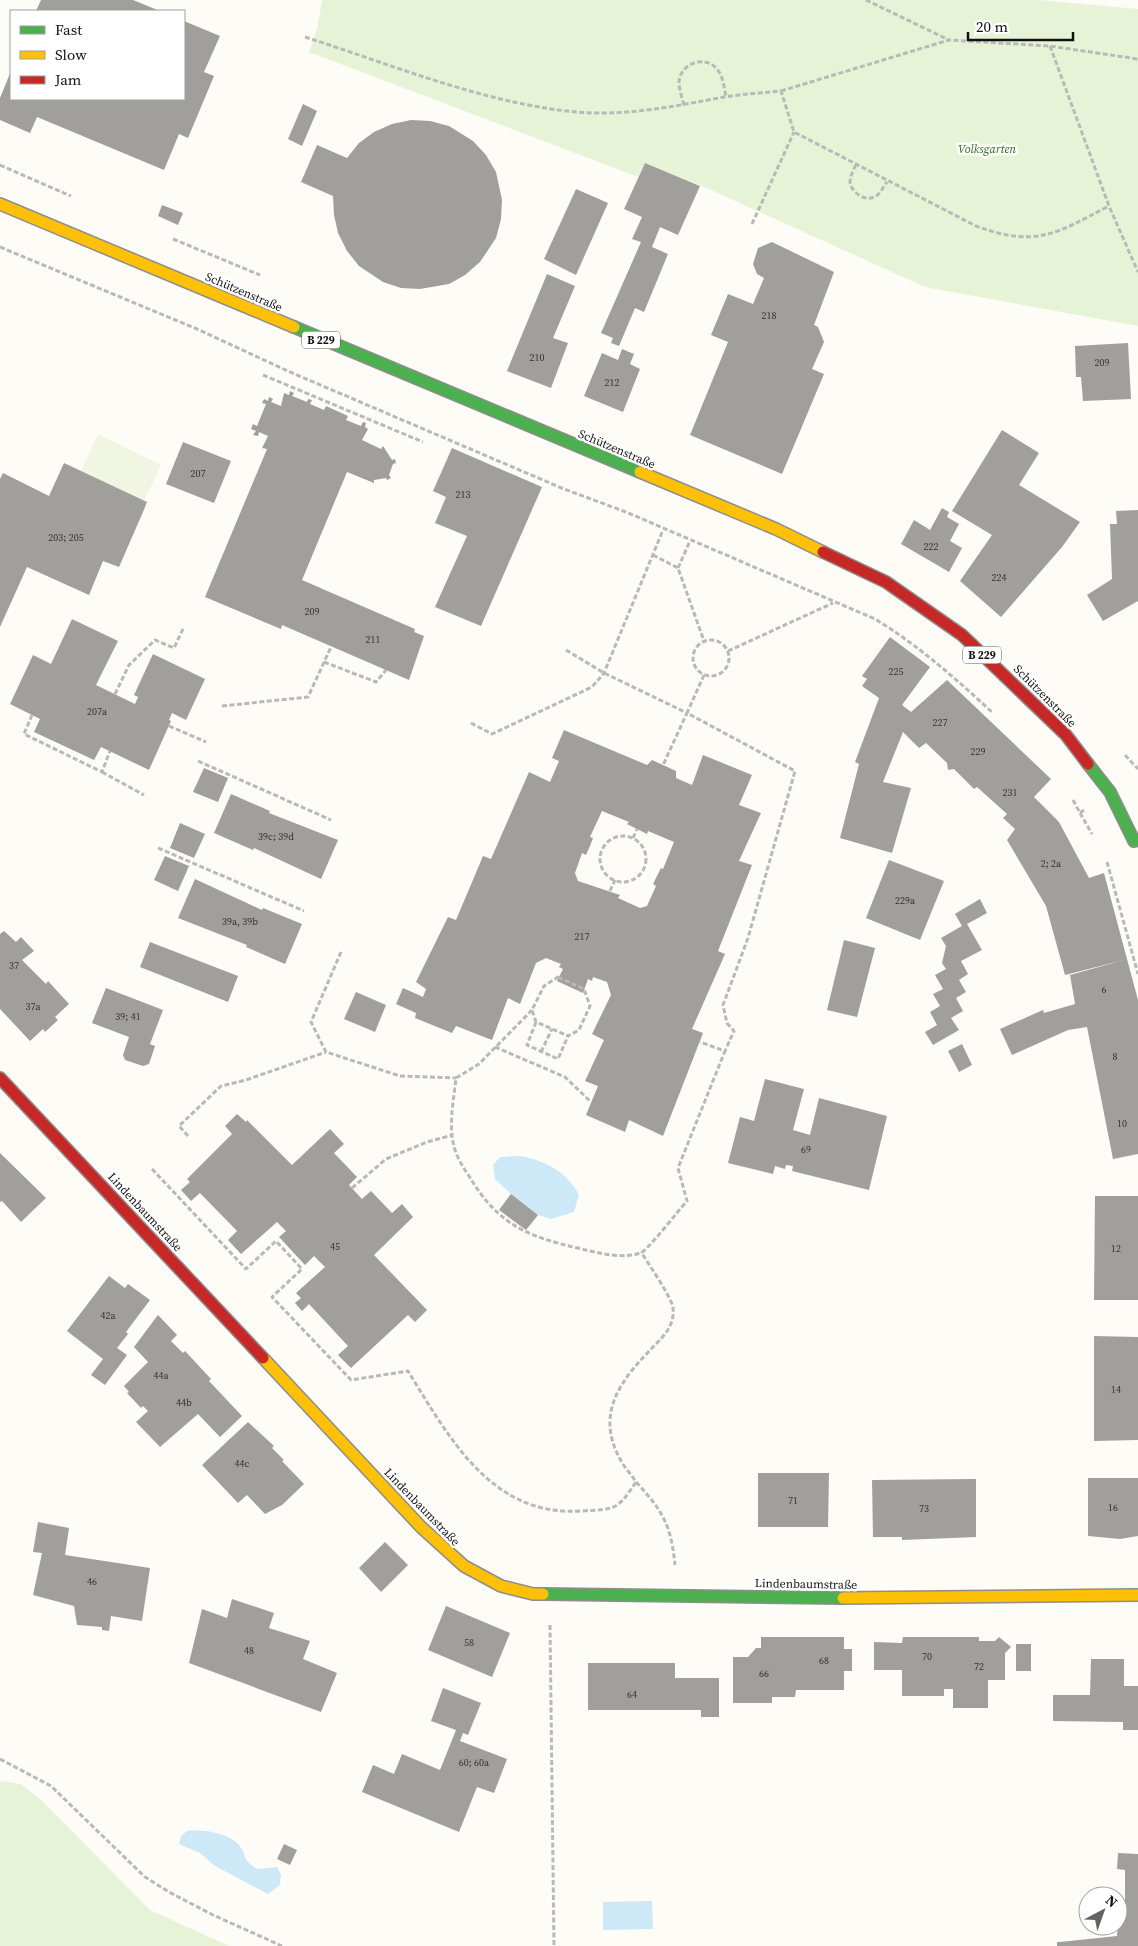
<svg xmlns="http://www.w3.org/2000/svg" width="1138" height="1946" font-family="'Source Serif 4',serif">
  <style>
    .green { fill: #e7f3d7 }
    .pitch { fill: #f0f6e1 }
    .water { fill: #cde8f7 }
    .building { fill: #a19f9c; fill-rule: evenodd }
    .lines { fill: none; stroke-linecap: round; stroke-linejoin: round }
    .fast-casing { stroke: #8e8d8b; stroke-width: 14 }
    .slow-casing { stroke: #8e8d8b; stroke-width: 14 }
    .jam-casing { stroke: #8e8d8b; stroke-width: 14 }
    .path { stroke: #b9b9b8; stroke-width: 3; stroke-dasharray: 5 2.5; stroke-linecap: butt }
    .fast { stroke: #4caf50; stroke-width: 11 }
    .slow { stroke: #ffc107; stroke-width: 11 }
    .jam { stroke: #c62828; stroke-width: 11 }
    .labels { text-anchor: middle; stroke-width: 5; stroke-linejoin: round; paint-order: stroke }
    .number-label { font-size: 10px; fill: #353434 }
    .shield { fill: #fff; stroke: #585858; stroke-width: 1 }
    .shield-label { font-size: 11px; font-weight: bold; fill: #111 }
    .park-label { font-size: 12px; font-style: italic; fill: #2f6b1f; stroke: #fff }
    .street-label { font-size: 12px; fill: #111; stroke: #fff }
  </style>
  <rect width="100%" height="100%" fill="#fdfcf7"/>
  <g class="green">
    <polygon points="322,0 1039,0 1138,9 1138,326 925,287 700,185 645,163 638,177 309,52 317,29"/>
    <polygon points="0,1781 21,1784 42,1801 150,1910 229,1946 0,1946"/>
  </g>
  <polygon class="pitch" points="98,434 161,465 144,501 81,471"/>
  <g class="water">
    <path d="M521,1156C546,1161 567,1172 579,1195L574,1212L551,1219L538,1215L511,1194L495,1179L493,1165L500,1157Z"/>
    <path d="M187,1831C203,1829 229,1833 239,1845C248,1856 240,1858 257,1869L277,1867L281,1875L280,1885L268,1894L215,1866L200,1853L179,1844L181,1836Z"/>
    <polygon points="652,1901 653,1929 603,1930 603,1902"/>
  </g>
  <g class="building">
    <polygon points="41,0 133,0 160,11 36,11"/>
    <polygon points="184,21 220,36 204,72 214,76 188,138 179,134 164,170 37,117 30,133 0,120 0,98 11,71 11,99 184,99"/>
    <polygon points="303,104 317,111 302,146 288,139"/>
    <polygon points="411,120 430,121 449,126 473,141 486,155 496,172 502,200 501,219 496,238 480,262 465,275 449,284 420,289 401,288 383,282 359,266 347,251 338,233 334,215 333,196 301,182 317,145 347,158 359,143 374,132 392,124"/>
    <polygon points="645,163 700,186 678,235 660,227 652,247 668,254 644,312 635,308 619,346 611,343 613,338 601,333 641,242 632,239 642,217 624,209"/>
    <polygon points="576,189 608,203 576,275 544,259"/>
    <polygon points="162,205 183,213 178,225 158,216"/>
    <polygon points="772,242 834,272 814,325 818,327 824,342 812,369 824,374 782,474 690,435 728,342 711,335 728,294 753,304 764,278 757,274 753,264 758,248"/>
    <polygon points="547,274 575,286 553,338 568,343 551,388 507,371"/>
    <polygon points="1128,343 1131,399 1083,401 1081,377 1076,377 1075,346"/>
    <polygon points="622,349 634,354 630,364 640,369 623,412 584,396 602,353 618,360"/>
    <polygon points="290,391 294,393 292,396 307,402 308,399 312,400 310,404 324,410 326,406 348,416 346,420 361,426 363,422 366,423 365,427 368,429 362,440 381,449 383,446 392,460 395,459 396,463 393,464 389,475 391,478 387,480 386,478 374,480 374,483 347,472 302,580 415,629 414,632 424,636 409,680 282,625 281,629 205,597 267,449 262,448 268,436 259,432 258,436 253,435 256,431 251,429 253,424 257,426 266,404 262,403 264,399 268,401 269,397 273,399 271,402 281,406 284,393 289,395"/>
    <polygon points="1002,430 1039,453 1019,485 1080,522 1062,547 1001,617 960,581 992,535 952,511"/>
    <polygon points="183,442 231,461 214,503 166,484"/>
    <polygon points="452,448 542,487 481,626 435,607 467,536 435,523 446,497 433,491"/>
    <polygon points="64,463 147,502 143,512 119,567 103,561 89,595 27,567 0,627 0,479 3,473 49,496"/>
    <polygon points="942,508 949,512 947,517 959,524 950,541 962,548 949,572 901,544 914,520 930,530"/>
    <polygon points="1138,510 1138,601 1103,621 1087,595 1112,579 1110,524 1117,524 1116,511"/>
    <polygon points="72,619 118,641 96,685 135,704 138,697 134,695 153,654 205,679 186,720 172,713 169,720 171,721 149,770 101,747 94,760 34,732 40,719 10,704 33,655 51,664"/>
    <polygon points="890,637 930,667 902,705 911,712 947,680 1051,779 1034,797 1059,822 1089,878 1104,873 1138,1000 1138,1154 1113,1159 1087,1027 1068,1030 1012,1055 1000,1029 1043,1010 1044,1013 1075,1004 1070,975 1124,960 1065,975 1046,906 1007,840 1015,829 1003,818 1007,814 977,787 974,789 954,769 948,770 947,763 926,743 919,748 903,732 883,782 911,788 892,853 840,838 859,764 855,762 879,698 862,686 867,679 862,676"/>
    <path d="M564,730L647,765L652,760L663,765L676,771V778L692,785L703,755L752,775L739,805L761,813L739,861L752,865L718,951L725,954L692,1029L703,1033L663,1136L629,1120L625,1132L586,1115L598,1086L585,1081L604,1040L592,1034L611,995L607,982L593,977L592,981L588,979L583,993L557,981L563,969L559,967L561,964L546,958L536,963L520,1004L508,998L492,1040L456,1026L452,1033L415,1018L416,1013L396,1004L403,988L423,997L426,989L416,982L448,917L456,920L483,856L491,859L529,772L550,782L559,761L552,758ZM602,811L629,822L627,824L647,834L648,831L674,842L663,869L661,868L653,884L656,886L647,906L640,908L618,898L620,895L578,881L575,873L582,853L586,855L590,846L593,838L590,837Z"/>
    <polygon points="204,768 228,778 218,802 193,792"/>
    <polygon points="231,794 270,811 269,813 338,840 321,879 254,848 253,850 214,833"/>
    <polygon points="180,823 205,834 194,858 170,848"/>
    <polygon points="165,856 189,866 178,891 154,880"/>
    <polygon points="889,860 944,881 920,940 866,918"/>
    <polygon points="195,879 262,910 263,908 302,924 285,964 246,947 247,945 178,918"/>
    <polygon points="980,899 987,913 967,924 982,950 961,961 968,974 959,980 966,992 956,998 963,1011 951,1018 959,1030 933,1045 925,1032 937,1025 930,1012 940,1006 933,994 943,989 935,975 946,969 942,963 946,946 941,938 962,926 955,914 958,912"/>
    <polygon points="4,931 16,942 21,937 34,951 22,960 46,984 48,981 69,1004 55,1017 58,1020 45,1032 43,1029 30,1041 0,1009 0,934"/>
    <polygon points="844,940 875,948 857,1017 827,1010"/>
    <polygon points="150,942 238,976 228,1002 140,967"/>
    <polygon points="106,988 163,1010 150,1044 155,1046 149,1064 143,1066 125,1060 123,1055 129,1037 92,1023"/>
    <polygon points="356,992 386,1005 375,1032 344,1019"/>
    <polygon points="962,1044 972,1065 959,1072 948,1051"/>
    <polygon points="765,1079 804,1089 793,1130 810,1135 819,1098 887,1116 869,1190 792,1171 793,1166 786,1165 785,1169 775,1166 773,1174 728,1163 740,1117 754,1121"/>
    <polygon points="237,1114 246,1122 247,1120 292,1165 330,1129 344,1144 334,1153 357,1177 349,1185 362,1199 371,1191 392,1213 402,1204 413,1217 374,1255 427,1310 415,1322 408,1315 351,1368 338,1355 348,1346 309,1304 302,1311 295,1303 301,1298 296,1293 325,1267 314,1256 305,1265 279,1237 286,1231 277,1222 241,1254 228,1240 237,1231 200,1193 191,1201 181,1190 190,1182 187,1179 232,1134 225,1126"/>
    <polygon points="0,1153 46,1198 21,1222 2,1201 0,1202"/>
    <polygon points="511,1194 538,1215 526,1230 499,1210"/>
    <polygon points="1095,1196 1138,1196 1138,1300 1094,1300"/>
    <polygon points="109,1276 125,1288 128,1284 150,1300 126,1332 128,1334 117,1348 127,1355 105,1385 91,1375 103,1359 67,1331"/>
    <polygon points="158,1315 177,1335 171,1341 183,1353 185,1351 211,1379 209,1381 242,1416 220,1437 198,1414 160,1447 136,1422 148,1411 143,1406 141,1408 127,1393 129,1392 124,1386 148,1362 134,1347"/>
    <polygon points="1094,1336 1138,1337 1138,1440 1094,1441"/>
    <polygon points="248,1422 274,1446 272,1448 284,1460 282,1461 304,1484 282,1505 265,1514 247,1495 238,1503 202,1465"/>
    <polygon points="758,1473 829,1473 828,1527 758,1527"/>
    <polygon points="1088,1478 1138,1478 1138,1536 1120,1539 1088,1536"/>
    <polygon points="976,1479 976,1537 902,1540 902,1537 873,1537 872,1480"/>
    <polygon points="38,1522 69,1528 65,1555 150,1568 142,1621 111,1616 109,1631 102,1630 102,1627 77,1625 74,1606 33,1595 42,1553 33,1552"/>
    <polygon points="385,1542 408,1565 381,1592 359,1568"/>
    <polygon points="232,1599 274,1613 269,1628 310,1641 303,1659 337,1673 321,1712 189,1663 202,1609 227,1618"/>
    <polygon points="446,1606 510,1633 492,1677 428,1650"/>
    <polygon points="761,1637 844,1637 844,1649 852,1649 852,1671 844,1671 844,1690 796,1690 795,1697 772,1697 772,1703 733,1703 733,1657 748,1657 756,1648 761,1648"/>
    <polygon points="903,1637 979,1637 979,1641 995,1641 999,1637 1011,1647 1005,1653 1005,1680 988,1680 988,1708 953,1708 953,1689 944,1689 944,1696 902,1696 902,1670 874,1670 874,1642 902,1643"/>
    <rect x="1016" y="1644" width="15" height="27"/>
    <polygon points="1091,1659 1124,1659 1124,1686 1138,1686 1138,1730 1123,1730 1123,1722 1053,1721 1053,1695 1090,1695"/>
    <polygon points="588,1663 675,1663 675,1678 719,1678 719,1717 701,1717 701,1710 588,1710"/>
    <polygon points="443,1688 481,1703 468,1735 463,1733 460,1741 507,1759 494,1793 477,1787 459,1832 362,1792 373,1765 394,1774 402,1754 440,1770 456,1730 431,1721"/>
    <polygon points="284,1844 297,1850 290,1865 277,1859"/>
    <polygon points="1118,1853 1138,1854 1138,1946 1057,1946 1057,1942 1060,1942 1117,1936 1118,1918 1125,1919 1125,1870 1117,1869"/>
  </g>
  <g class="lines">
    <defs>
      <g id="fast">
        <polyline points="294,327 640,472"/>
        <polyline points="1088,764 1110,792 1134,841 1138,840"/>
        <polyline points="543,1594 843,1598"/>
      </g>
      <g id="slow">
        <polyline points="0,204 294,327"/>
        <polyline points="640,472 776,529 823,552"/>
        <polyline points="263,1358 421,1527 464,1566 501,1586 533,1594 543,1594"/>
        <polyline points="843,1598 1138,1595"/>
      </g>
      <g id="jam">
        <polyline points="823,552 886,582 962,635 1066,735 1088,764"/>
        <polyline points="0,1078 263,1358"/>
      </g>
    </defs>
    <use href="#fast" class="fast-casing"/>
    <use href="#slow" class="slow-casing"/>
    <use href="#jam" class="jam-casing"/>
    <g class="path">
      <polyline points="866,0 949,40"/>
      <path d="M305,37C396,66 498,109 593,113C638,114 681,105 724,97C743,94 762,93 781,91L794,132L976,226C1036,248 1055,234 1109,206"/>
      <polyline points="1050,46 1109,206 1138,272"/>
      <polyline points="781,91 949,40 1050,46 1138,59"/>
      <path d="M684,105C682,98 679,89 679,82C680,65 702,55 715,67C723,74 724,87 726,97"/>
      <polyline points="0,165 71,196"/>
      <path d="M856,165C853,170 851,175 850,181C850,191 864,202 874,197C880,195 883,187 887,182"/>
      <polyline points="752,224 794,132"/>
      <polyline points="173,239 260,275"/>
      <path d="M0,247L197,329L290,372L564,489L626,512L875,619C918,645 956,679 993,713"/>
      <polyline points="263,375 423,442"/>
      <polyline points="653,555 678,568 704,641"/>
      <polyline points="678,568 690,541"/>
      <circle cx="711" cy="658" r="18"/>
      <polyline points="566,650 604,673 687,713 663,765"/>
      <polyline points="728,651 833,603"/>
      <polyline points="324,662 376,682 386,670"/>
      <polyline points="704,675 687,713 795,771 748,938 723,1005 727,1023 734,1031 725,1051"/>
      <polyline points="115,694 129,665 155,640 174,648 184,627"/>
      <polyline points="222,706 308,697 331,647"/>
      <polyline points="32,715 24,734 102,772 110,751"/>
      <polyline points="471,723 492,734 592,687 604,673 663,530"/>
      <polyline points="169,726 206,742"/>
      <polyline points="1125,755 1138,769"/>
      <polyline points="198,761 331,820"/>
      <polyline points="102,772 144,795"/>
      <polyline points="1073,800 1080,813 1084,810"/>
      <polyline points="1080,813 1092,834"/>
      <circle cx="623" cy="859" r="23"/>
      <polyline points="633,838 637,829"/>
      <polyline points="158,848 304,911"/>
      <polyline points="1107,862 1138,974"/>
      <polyline points="610,891 615,880"/>
      <polyline points="341,952 311,1022 326,1052 400,1076 456,1078"/>
      <polygon points="558,977 584,989 590,1006 579,1030 568,1036 536,1022 532,1010 544,986"/>
      <path d="M532,1010L479,1064L456,1078C454,1097 449,1122 453,1142C455,1154 462,1166 469,1176C498,1225 528,1237 582,1249C597,1253 628,1260 642,1252C651,1246 678,1211 687,1201L678,1168L725,1051L700,1042"/>
      <polyline points="536,1022 527,1045 558,1059 568,1036"/>
      <polyline points="495,1047 565,1077 591,1102"/>
      <polyline points="541,1052 552,1029"/>
      <polyline points="188,1136 179,1126 221,1086 246,1080 326,1052"/>
      <path d="M152,1169L246,1269L276,1241L302,1269L272,1297L351,1380L408,1371C449,1437 491,1517 581,1511C615,1509 617,1511 636,1482C631,1474 623,1466 619,1457C595,1411 623,1378 653,1347C664,1336 675,1325 673,1308C672,1298 648,1263 641,1252"/>
      <polyline points="352,1188 386,1159 427,1142 453,1135"/>
      <path d="M636,1482C663,1511 671,1525 675,1565"/>
      <polyline points="550,1625 554,1946"/>
      <polyline points="0,1759 51,1786 145,1877 169,1892 213,1915 282,1946"/>
    </g>
    <use href="#fast" class="fast"/>
    <use href="#slow" class="slow"/>
    <use href="#jam" class="jam"/>
  </g>
  <g class="labels">
    <g class="number-label">
      <text x="769" y="319">218</text>
      <text x="537" y="361">210</text>
      <text x="1102" y="366">209</text>
      <text x="612" y="386">212</text>
      <text x="198" y="477">207</text>
      <text x="463" y="498">213</text>
      <text x="66" y="541">203; 205</text>
      <text x="931" y="550">222</text>
      <text x="999" y="581">224</text>
      <text x="312" y="615">209</text>
      <text x="373" y="643">211</text>
      <text x="896" y="675">225</text>
      <text x="97" y="715">207a</text>
      <text x="940" y="726">227</text>
      <text x="978" y="755">229</text>
      <text x="1010" y="796">231</text>
      <text x="276" y="840">39c; 39d</text>
      <text x="1051" y="867">2; 2a</text>
      <text x="905" y="904">229a</text>
      <text x="240" y="925">39a, 39b</text>
      <text x="582" y="940">217</text>
      <text x="14" y="969">37</text>
      <text x="1104" y="993">6</text>
      <text x="33" y="1010">37a</text>
      <text x="128" y="1020">39; 41</text>
      <text x="1115" y="1060">8</text>
      <text x="1122" y="1127">10</text>
      <text x="806" y="1153">69</text>
      <text x="335" y="1250">45</text>
      <text x="1116" y="1252">12</text>
      <text x="108" y="1319">42a</text>
      <text x="161" y="1379">44a</text>
      <text x="1116" y="1393">14</text>
      <text x="184" y="1406">44b</text>
      <text x="242" y="1467">44c</text>
      <text x="793" y="1504">71</text>
      <text x="1113" y="1511">16</text>
      <text x="924" y="1512">73</text>
      <text x="92" y="1585">46</text>
      <text x="469" y="1646">58</text>
      <text x="249" y="1654">48</text>
      <text x="927" y="1660">70</text>
      <text x="824" y="1664">68</text>
      <text x="979" y="1670">72</text>
      <text x="764" y="1677">66</text>
      <text x="632" y="1698">64</text>
      <text x="474" y="1766">60; 60a</text>
    </g>
    <g class="shield">
      <rect x="302" y="331.5" width="38" height="17" rx="4"/>
      <rect x="963" y="646.5" width="38" height="17" rx="4"/>
    </g>
    <g class="shield-label">
      <text x="321" y="344">B 229</text>
      <text x="982" y="659">B 229</text>
    </g>
    <g class="park-label">
      <text x="987" y="153">Volksgarten</text>
    </g>
    <g class="street-label">
      <text transform="translate(244 292) rotate(23)" y="4">Schützenstraße</text>
      <text transform="translate(617 449) rotate(23)" y="4">Schützenstraße</text>
      <text transform="translate(1045 696) rotate(45)" y="4">Schützenstraße</text>
      <text transform="translate(145 1212) rotate(47)" y="4">Lindenbaumstraße</text>
      <text transform="translate(422 1507) rotate(46)" y="4">Lindenbaumstraße</text>
      <text transform="translate(806 1584) rotate(1)" y="4">Lindenbaumstraße</text>
    </g>
  </g>
  <rect x="10" y="10" width="175" height="90" fill="#ffffff" stroke="#a0a0a0"/>
  <rect x="20" y="26" width="25" height="8" fill="#4caf50" stroke="#a0a0a0"/>
  <text x="55" y="35" font-size="15" fill="#111111">Fast</text>
  <rect x="20" y="51" width="25" height="8" fill="#ffc107" stroke="#a0a0a0"/>
  <text x="55" y="60" font-size="15" fill="#111111">Slow</text>
  <rect x="20" y="76" width="25" height="8" fill="#c62828" stroke="#a0a0a0"/>
  <text x="55" y="85" font-size="15" fill="#111111">Jam</text>
  <g transform="translate(1103 1911) rotate(41)"><circle r="24" fill="#ffffff" stroke="#a0a0a0"/>
  <path d="M0-4L9 19L0 12L-9 19Z" fill="#646362"/>
  <text y="-8" font-size="14" font-weight="bold" text-anchor="middle" fill="#111111">N</text>
  </g>
  <path d="M968 32v8h105v-8" fill="none" stroke="#111111" stroke-width="2.5"/>
  <text x="976" y="32" font-size="15" fill="#111111" stroke="#ffffff" stroke-width="4" paint-order="stroke">20 m</text>
</svg>
